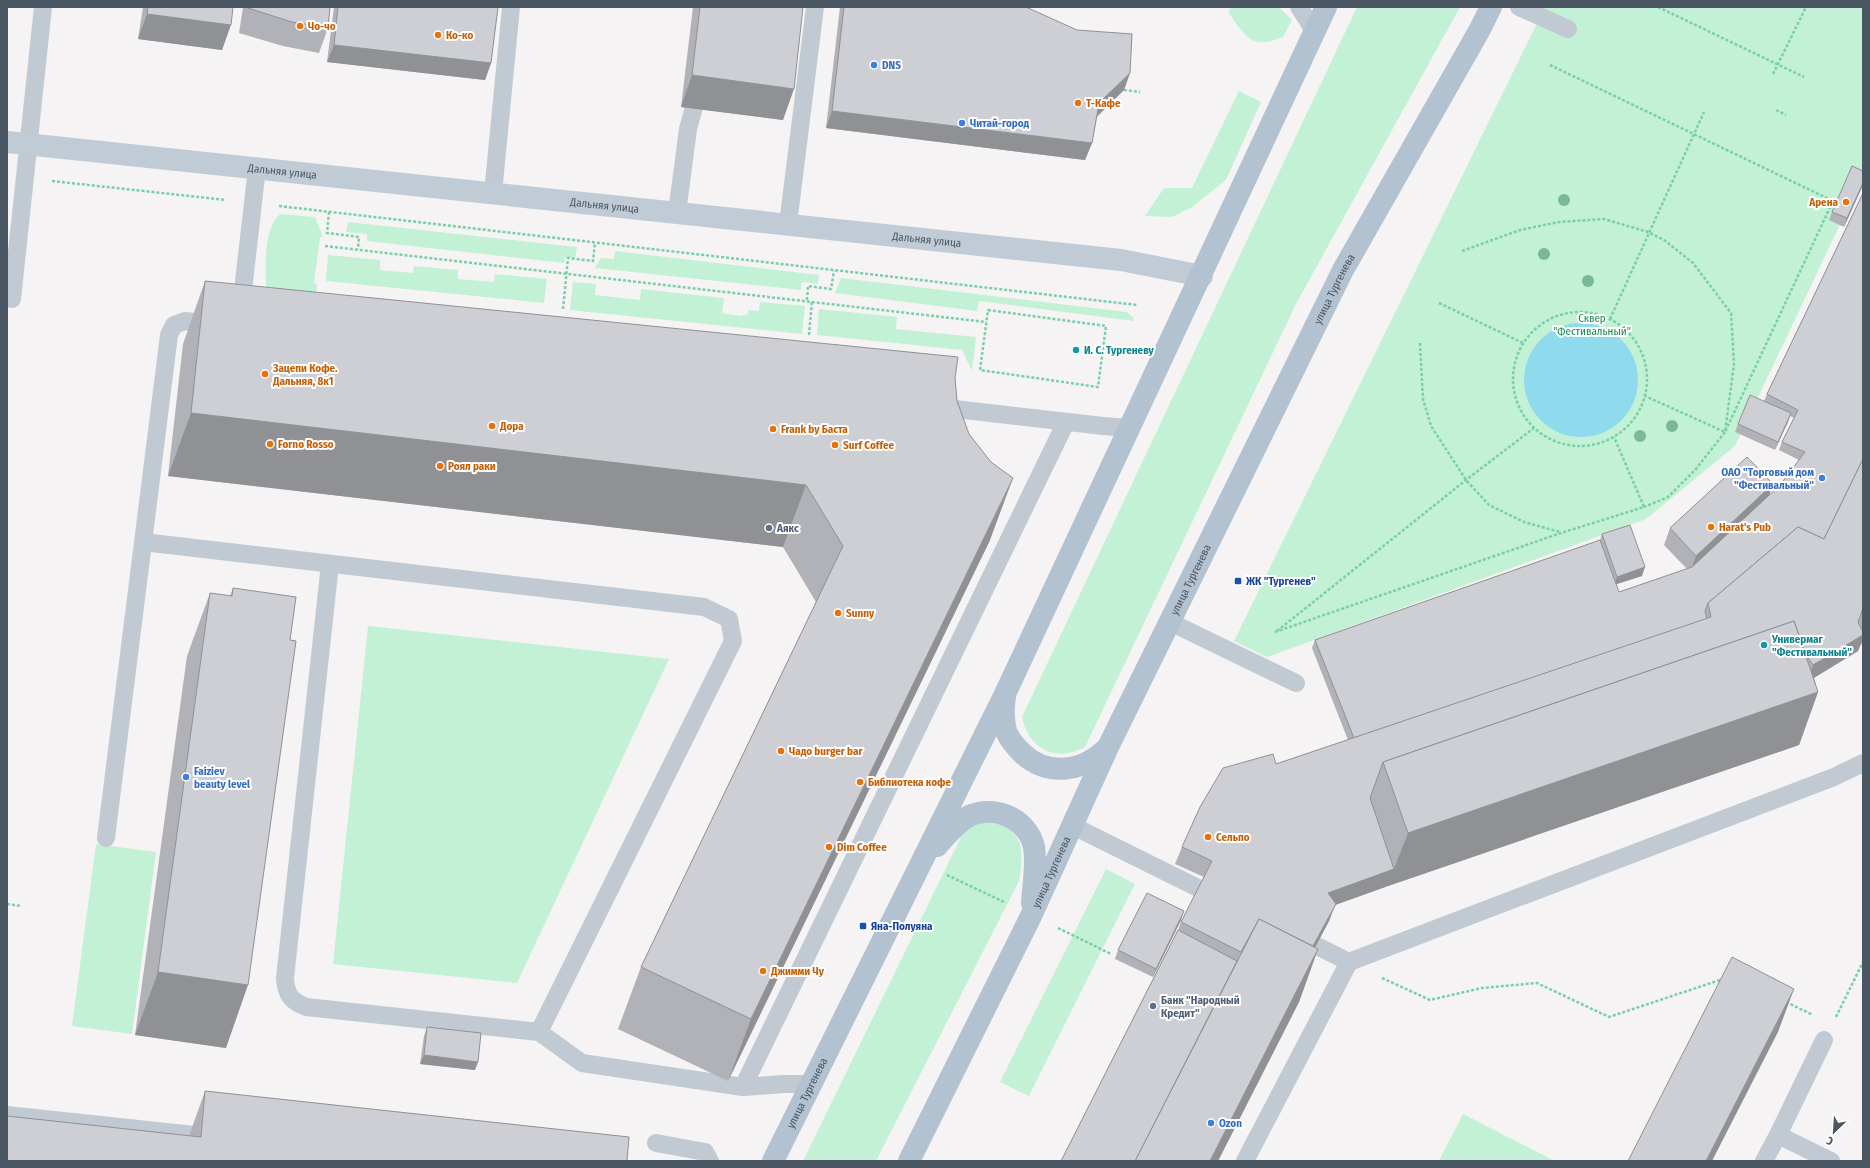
<svg xmlns="http://www.w3.org/2000/svg" width="1870" height="1168" font-family="'Fira Sans Condensed',sans-serif">
  <style>
    .green { fill: #c3f1d5 }
    .water { fill: #90daee }
    .lines { fill: none; stroke-linecap: round; stroke-linejoin: round }
    .path { stroke: #7ad0a6; stroke-width: 2.5; stroke-dasharray: 3 2; stroke-linecap: butt }
    .lane { stroke: #c1cad2; stroke-width: 18 }
    .secondary { stroke: #c1cbd6; stroke-width: 22 }
    .primary { stroke: #b3c2d1; stroke-width: 22 }
    .tree { fill: #7bb799 }
    .wall { fill: #b0b2b7 }
    .shaded-wall { fill: #909195 }
    .building { fill: #cdcfd5; stroke: #909195 }
    .food-dot { fill: #e8710a; stroke: #fff; stroke-width: 1.5 }
    .shop-dot { fill: #3f7fe0; stroke: #fff; stroke-width: 1.5 }
    .culture-dot { fill: #0f9aa8; stroke: #fff; stroke-width: 1.5 }
    .service-dot { fill: #5c6f8a; stroke: #fff; stroke-width: 1.5 }
    .transit-dot { fill: #1a4fb4; stroke: #fff; stroke-width: 1.5 }
    .labels { text-anchor: middle; stroke-width: 4; stroke-linejoin: round; paint-order: stroke }
    .food-label { font-size: 11px; font-weight: bold; fill: #c56008; stroke: #fff; text-anchor: start }
    .shop-label { font-size: 11px; font-weight: bold; fill: #366cbe; stroke: #fff; text-anchor: start }
    .street-label { font-size: 11px; fill: #4a5661; stroke: #fff }
    .park-label { font-size: 11px; fill: #17864f; stroke: #fff }
    .culture-label { font-size: 11px; font-weight: bold; fill: #0d838f; stroke: #fff; text-anchor: start }
    .service-label { font-size: 11px; font-weight: bold; fill: #4e5e75; stroke: #fff; text-anchor: start }
    .transit-label { font-size: 11px; font-weight: bold; fill: #164399; stroke: #fff; text-anchor: start }
  </style>
  <rect width="100%" height="100%" fill="#f5f3f3"/>
  <g class="green">
    <path d="M1230,7H1279L1292,20L1283,37C1277,39 1270,42 1264,42C1248,44 1237,25 1229,13Z"/>
    <path d="M1357,7H1460L1296,304L1085,747C1056,763 1029,749 1022,717Z"/>
    <polygon points="1545,7 1863,7 1863,176 1735,446 1646,519 1267,657 1234,641"/>
    <polygon points="1239,91 1261,102 1226,180 1192,207 1172,217 1145,216 1164,188 1192,188"/>
    <path d="M280,214L315,217L323,237H320L314,283L317,284L314,318L267,300C266,277 261,231 280,214Z"/>
    <polygon points="348,222 577,247 575,258 565,257 564,263 367,241 367,234 346,232"/>
    <polygon points="615,251 819,275 818,284 802,282 801,290 595,268 601,258 614,259"/>
    <polygon points="328,255 380,260 380,270 413,273 414,266 458,270 458,279 494,282 495,274 547,279 544,303 326,281"/>
    <polygon points="841,278 1127,312 1133,317 1134,321 979,301 977,311 835,293"/>
    <polygon points="573,282 596,284 595,295 640,300 641,289 724,298 722,313 740,316 748,314 748,310 759,311 760,302 805,306 802,334 570,310"/>
    <polygon points="819,309 897,317 896,329 976,337 972,371 962,350 817,335"/>
    <polygon points="368,626 669,659 517,983 333,964"/>
    <path d="M985,822C1023,825 1025,849 1019,881L876,1161H803L962,835L972,826Z"/>
    <polygon points="96,844 156,852 132,1034 72,1026"/>
    <polygon points="1106,869 1135,884 1029,1096 1000,1082"/>
    <polygon points="1463,1114 1555,1161 1439,1161"/>
  </g>
  <circle class="water" cx="1581" cy="380" r="57"/>
  <g class="lines">
    <g class="path">
      <polyline points="1658,7 1804,77"/>
      <polyline points="1550,65 1833,201 1725,432 1645,396"/>
      <polyline points="1773,74 1806,7"/>
      <polyline points="1124,90 1140,92"/>
      <polyline points="1776,110 1786,115"/>
      <polyline points="52,181 226,200"/>
      <polyline points="279,206 1137,305"/>
      <polyline points="329,212 327,233 359,237 358,249"/>
      <polyline points="325,246 986,322"/>
      <polyline points="1462,251 1520,230 1559,222 1604,219 1648,232 1664,240 1693,263 1731,313 1734,364 1725,432 1696,469 1668,497 1644,507"/>
      <polyline points="807,300 808,286 831,289 834,271"/>
      <polyline points="1439,303 1523,343"/>
      <polyline points="563,309 568,258 593,261 595,243"/>
      <polygon points="988,310 1106,326 1098,387 980,370"/>
      <circle cx="1580" cy="379" r="67"/>
      <polyline points="1610,319 1704,112"/>
      <polyline points="809,335 812,301"/>
      <polyline points="1420,343 1423,399 1431,426 1466,480 1489,505 1524,522 1560,532"/>
      <polyline points="1277,631 1466,480 1534,428"/>
      <polyline points="1275,632 1561,533 1644,507 1614,437"/>
      <polyline points="947,875 1004,902"/>
      <polyline points="7,904 21,906"/>
      <polyline points="1058,928 1111,954"/>
      <polyline points="1382,978 1430,1000 1482,988 1537,983 1609,1017 1723,979"/>
      <polyline points="1786,1002 1813,1015"/>
      <polyline points="1836,1017 1863,962"/>
    </g>
    <g class="lane">
      <polyline points="1299,7 1315,32"/>
      <polyline points="1519,7 1568,29"/>
      <polyline points="493,193 511,7"/>
      <polyline points="677,213 688,129 694,107"/>
      <polyline points="788,224 815,7"/>
      <polyline points="12,299 43,7"/>
      <polyline points="241,308 257,168"/>
      <polyline points="937,407 1103,426 1130,428"/>
      <polyline points="143,542 704,607 729,619 733,641 539,1032"/>
      <path d="M330,564L285,978C286,995 291,1001 306,1007L539,1032L582,1063L743,1087L784,1084H811"/>
      <polyline points="1170,622 1296,683"/>
      <polyline points="1073,826 1200,889"/>
      <polyline points="106,838 169,335 174,325 185,321 214,324"/>
      <polyline points="1317,946 1349,962 1834,777 1863,763"/>
      <polyline points="743,1087 1066,422"/>
      <polyline points="7,1115 213,1137"/>
      <polyline points="1778,1135 1824,1040"/>
      <polyline points="656,1143 705,1152 710,1161"/>
      <polyline points="1245,1161 1349,962"/>
      <polyline points="1764,1161 1778,1135 1831,1161"/>
    </g>
    <path class="secondary" id="s1" d="M7,142L1121,260L1202,276"/>
    <g class="primary">
      <path d="M1005,697C1003,709 1003,719 1006,731C1009,739 1016,747 1022,753C1048,777 1083,772 1107,748"/>
      <path d="M937,846C947,835 958,821 971,815C997,805 1028,820 1034,847C1037,865 1033,885 1032,903"/>
      <path id="s2" d="M773,1161L1005,694L1326,7"/>
      <path id="s3" d="M909,1161L1031,916L1108,747L1343,270L1479,31L1491,7"/>
    </g>
  </g>
  <g class="tree">
    <circle cx="1564" cy="200" r="6"/>
    <circle cx="1544" cy="254" r="6"/>
    <circle cx="1588" cy="281" r="6"/>
    <circle cx="1672" cy="426" r="6"/>
    <circle cx="1640" cy="436" r="6"/>
  </g>
  <g class="wall">
    <polygon points="143,7 233,7 222,50 138,39"/>
    <polygon points="243,7 330,7 328,28 319,53 283,46 239,33"/>
    <polygon points="334,7 498,7 491,63 485,80 327,62"/>
    <polygon points="693,7 803,7 783,120 681,107"/>
    <polygon points="840,7 1026,7 1130,73 1124,90 1097,117 1092,143 1085,160 826,128"/>
    <polygon points="1863,171 1863,185 1844,227 1829,220 1832,212"/>
    <polygon points="1863,193 1863,645 1861,644 1858,651 1814,678 1818,692 1799,745 1388,886 1335,905 1329,921 1315,947 1318,949 1299,1002 1218,1161 1061,1161 1178,930 1181,922 1204,877 1175,864 1182,847 1276,764 1348,740 1312,648 1315,640 1600,540 1602,534 1642,576 1616,584 1619,592 1687,569 1664,545 1670,528 1773,484 1769,496 1780,485 1799,460 1779,450 1782,442 1794,418 1790,416 1775,450 1735,432 1738,424 1764,401 1767,394"/>
    <polygon points="205,281 955,378 957,401 990,540 728,1081 618,1029 641,967 816,602 783,547 168,476 183,344"/>
    <polygon points="233,588 226,1048 135,1035 187,656 210,593 230,596"/>
    <polygon points="1181,920 1153,977 1115,959 1118,950"/>
    <polygon points="427,1027 475,1070 420,1064 424,1036"/>
    <polygon points="205,1091 627,1161 7,1161 189,1136"/>
  </g>
  <g class="shaded-wall">
    <polygon points="147,14 231,25 222,50 138,39"/>
    <polygon points="334,45 491,63 485,80 327,62"/>
    <polygon points="1130,73 1124,90 1093,120 1099,103"/>
    <polygon points="692,75 794,89 783,120 681,107"/>
    <polygon points="832,111 1092,143 1085,160 826,128"/>
    <polygon points="1863,183 1863,185 1844,227 1847,218"/>
    <polygon points="191,413 806,485 783,547 168,476"/>
    <polygon points="1791,413 1788,422 1775,450 1778,442"/>
    <polygon points="1013,478 990,540 728,1081 751,1019"/>
    <polygon points="1773,484 1767,501 1690,573 1696,556"/>
    <polygon points="1645,567 1642,576 1614,585 1617,577"/>
    <polygon points="1863,635 1863,638 1858,651 1807,682 1813,665"/>
    <polygon points="1818,692 1799,745 1388,886 1335,905 1329,921 1289,997 1328,893 1394,869 1408,833"/>
    <polygon points="1184,911 1181,920 1153,977 1156,969"/>
    <polygon points="1318,949 1299,1002 1218,1161 1210,1161"/>
    <polygon points="158,972 248,985 226,1048 135,1035"/>
    <polygon points="1794,989 1778,1032 1712,1161 1706,1161"/>
    <polygon points="424,1055 478,1062 475,1070 420,1064"/>
  </g>
  <g class="building">
    <polygon points="148,7 233,7 231,25 147,14"/>
    <polygon points="248,7 330,7 328,28 292,22 248,8"/>
    <polygon points="338,7 498,7 491,63 334,45"/>
    <polygon points="700,7 803,7 794,89 692,75"/>
    <polygon points="844,7 1026,7 1077,30 1132,34 1130,73 1099,103 1092,143 832,111"/>
    <polygon points="1852,166 1863,171 1863,183 1847,218 1832,212"/>
    <polygon points="1863,193 1863,459 1824,539 1798,527 1708,603 1705,611 1707,619 1354,738 1315,640 1600,540 1619,592 1692,567 1780,485 1805,452 1782,442 1798,410 1767,394"/>
    <polygon points="205,281 958,357 955,378 957,401 969,434 991,462 1013,478 751,1019 641,967 843,546 806,485 191,413"/>
    <polygon points="1750,395 1791,413 1778,442 1738,424"/>
    <polygon points="1747,457 1773,484 1696,556 1670,528"/>
    <polygon points="1863,459 1863,608 1858,622 1863,632 1863,635 1813,665 1805,653 1794,621 1383,762 1370,798 1394,869 1328,893 1336,904 1313,946 1259,919 1241,952 1181,922 1212,861 1182,847 1200,807 1223,768 1273,754 1276,764 1711,617 1708,603 1798,527 1824,539"/>
    <polygon points="1630,525 1645,567 1617,577 1602,534"/>
    <polygon points="233,588 296,597 290,640 296,641 248,985 158,972 210,593 232,596"/>
    <polygon points="1794,621 1818,692 1408,833 1383,762"/>
    <polygon points="1147,893 1184,911 1156,969 1118,950"/>
    <polygon points="1259,919 1318,949 1210,1161 1135,1161"/>
    <polygon points="1178,930 1237,961 1135,1161 1061,1161"/>
    <polygon points="1732,957 1794,989 1706,1161 1628,1161"/>
    <polygon points="427,1027 481,1033 478,1062 424,1055"/>
    <polygon points="205,1091 629,1137 627,1161 7,1161 7,1116 201,1137"/>
  </g>
  <g class="food-dot">
    <circle cx="300" cy="26" r="4"/>
    <circle cx="438" cy="35" r="4"/>
    <circle cx="1078" cy="103" r="4"/>
    <circle cx="1846" cy="202" r="4"/>
    <circle cx="265" cy="374" r="4"/>
    <circle cx="492" cy="426" r="4"/>
    <circle cx="773" cy="429" r="4"/>
    <circle cx="270" cy="444" r="4"/>
    <circle cx="835" cy="445" r="4"/>
    <circle cx="440" cy="466" r="4"/>
    <circle cx="1711" cy="527" r="4"/>
    <circle cx="838" cy="613" r="4"/>
    <circle cx="781" cy="751" r="4"/>
    <circle cx="860" cy="782" r="4"/>
    <circle cx="1208" cy="837" r="4"/>
    <circle cx="829" cy="847" r="4"/>
    <circle cx="763" cy="971" r="4"/>
  </g>
  <g class="shop-dot">
    <circle cx="874" cy="65" r="4"/>
    <circle cx="962" cy="123" r="4"/>
    <circle cx="1822" cy="478" r="4"/>
    <circle cx="186" cy="777" r="4"/>
    <circle cx="1211" cy="1123" r="4"/>
  </g>
  <g class="culture-dot">
    <circle cx="1076" cy="350" r="4"/>
    <circle cx="1764" cy="645" r="4"/>
  </g>
  <g class="service-dot">
    <circle cx="769" cy="528" r="4"/>
    <circle cx="1153" cy="1006" r="4"/>
  </g>
  <g class="transit-dot">
    <rect x="1234" y="577" width="8" height="8" rx="2"/>
    <rect x="859" y="922" width="8" height="8" rx="2"/>
  </g>
  <g class="labels">
    <g class="food-label">
      <text x="308" y="30">Чо-чо</text>
      <text x="446" y="39">Ко-ко</text>
      <text x="1086" y="107">Т-Кафе</text>
      <text x="1838" y="206" text-anchor="end">Арена</text>
      <text x="273" y="372">Зацепи Кофе.<tspan x="273" dy="13">Дальняя, 8к1</tspan></text>
      <text x="500" y="430">Дора</text>
      <text x="781" y="433">Frank by Баста</text>
      <text x="278" y="448">Forno Rosso</text>
      <text x="843" y="449">Surf Coffee</text>
      <text x="448" y="470">Роял раки</text>
      <text x="1719" y="531">Harat's Pub</text>
      <text x="846" y="617">Sunny</text>
      <text x="789" y="755">Чадо burger bar</text>
      <text x="868" y="786">Библиотека кофе</text>
      <text x="1216" y="841">Сельпо</text>
      <text x="837" y="851">Dim Coffee</text>
      <text x="771" y="975">Джимми Чу</text>
    </g>
    <g class="shop-label">
      <text x="882" y="69">DNS</text>
      <text x="970" y="127">Читай-город</text>
      <text x="1814" y="476" text-anchor="end">ОАО "Торговый дом<tspan x="1814" dy="13">"Фестивальный"</tspan></text>
      <text x="194" y="775">Faiziev<tspan x="194" dy="13">beauty level</tspan></text>
      <text x="1219" y="1127">Ozon</text>
    </g>
    <g class="street-label">
      <text dy="4" stroke="none"><textPath href="#s1" startOffset="277">Дальняя улица</textPath></text>
      <text dy="4" stroke="none"><textPath href="#s1" startOffset="601">Дальняя улица</textPath></text>
      <text dy="4" stroke="none"><textPath href="#s1" startOffset="925">Дальняя улица</textPath></text>
      <text dy="4" stroke="none"><textPath href="#s3" startOffset="970">улица Тургенева</textPath></text>
      <text dy="4" stroke="none"><textPath href="#s3" startOffset="646">улица Тургенева</textPath></text>
      <text dy="4" stroke="none"><textPath href="#s3" startOffset="322">улица Тургенева</textPath></text>
      <text dy="4" stroke="none"><textPath href="#s2" startOffset="76">улица Тургенева</textPath></text>
    </g>
    <g class="park-label">
      <text x="1592" y="322">Сквер<tspan x="1592" dy="13">"Фестивальный"</tspan></text>
    </g>
    <g class="culture-label">
      <text x="1084" y="354">И. С. Тургеневу</text>
      <text x="1772" y="643">Универмаг<tspan x="1772" dy="13">"Фестивальный"</tspan></text>
    </g>
    <g class="service-label">
      <text x="777" y="532">Аякс</text>
      <text x="1161" y="1004">Банк "Народный<tspan x="1161" dy="13">Кредит"</tspan></text>
    </g>
    <g class="transit-label">
      <text x="1246" y="585">ЖК "Тургенев"</text>
      <text x="871" y="930">Яна-Полуяна</text>
    </g>
  </g>
  <rect width="1870" height="1168" fill="none" stroke="#4a5661" stroke-width="16"/>
  <g transform="translate(1834 1132) rotate(205)" stroke="#ffffff" stroke-width="3" paint-order="stroke">
  <path d="M0-3L7 15L0 10L-7 15Z" fill="#4a5661"/>
  <text y="-6" font-size="11" font-weight="bold" text-anchor="middle" fill="#4a5661">С</text>
  </g>
</svg>
